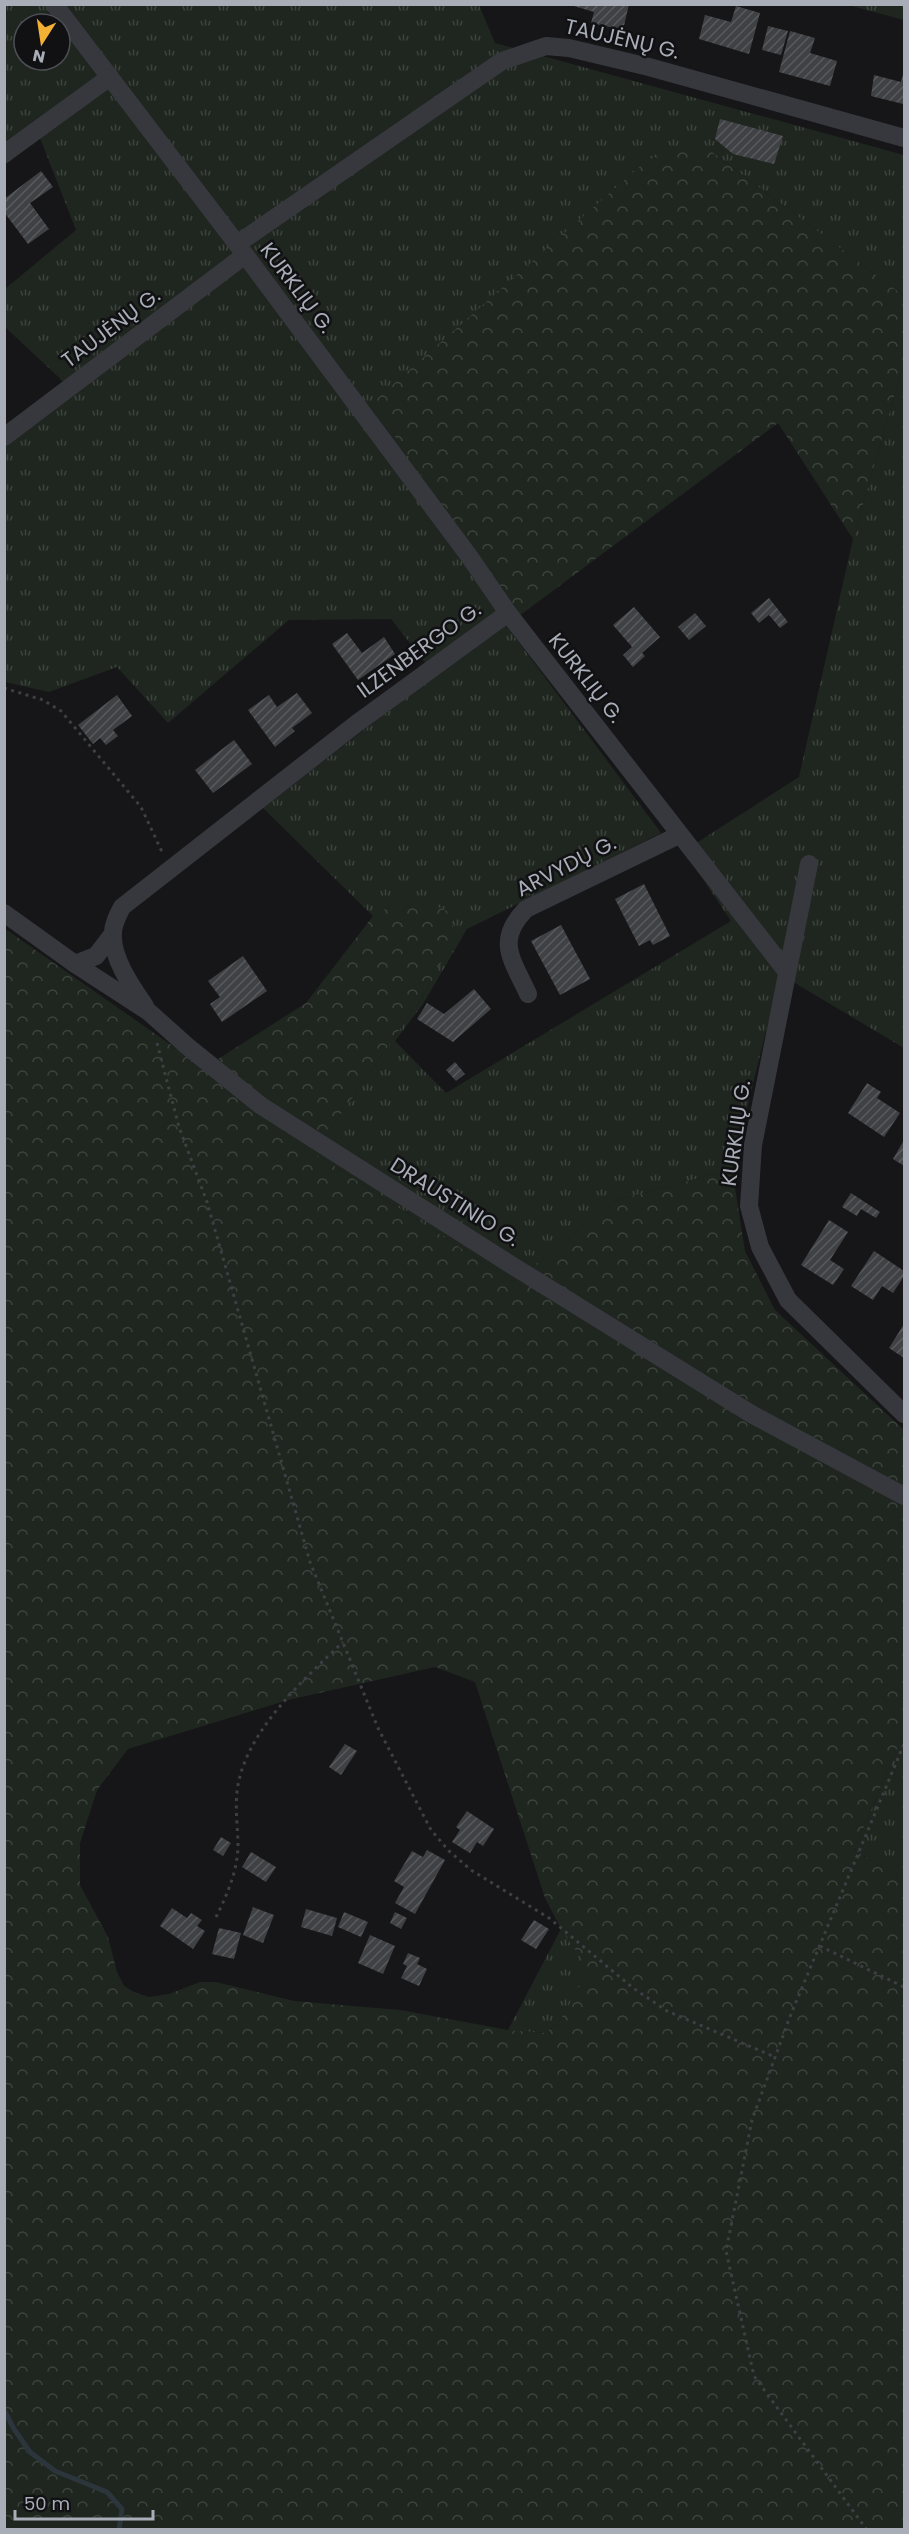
<svg xmlns="http://www.w3.org/2000/svg" width="909" height="2534" font-family="Poppins,sans-serif">
  <style>
    .grass { fill: url(#grass-tufts); fill-rule: evenodd }
    .forest { fill: url(#forest-crowns); fill-rule: evenodd }
    .lines { fill: none; stroke-linecap: round; stroke-linejoin: round }
    .stream { stroke: #2c353c; stroke-width: 5 }
    .building { fill: url(#building-hatch) }
    .path { stroke: #3d3f44; stroke-width: 3; stroke-dasharray: 3 4.5; stroke-linecap: butt }
    .minor { stroke: #37383d; stroke-width: 18 }
    .labels { text-anchor: middle; stroke-width: 5; stroke-linejoin: round; paint-order: stroke }
    .street-label { font-size: 21px; fill: #a8adb8; stroke: #111113 }
  </style>
  <defs>
    <pattern id="grass-tufts" width="24" height="20" patternUnits="userSpaceOnUse" patternTransform="scale(1.5)"><rect width="24" height="20" fill="#1e261f"/><path d="M3 7l-1-3M5 7V3M7 7l1-3M15 17l-1-3M17 17v-4M19 17l1-3" fill="none" stroke="#3c433d"/></pattern>
    <pattern id="forest-crowns" width="20" height="18" patternUnits="userSpaceOnUse" patternTransform="scale(1.5)"><rect width="20" height="18" fill="#1e261f"/><path d="M2 6a3 3 0 1 1 6 0M12 15a3 3 0 1 1 6 0" fill="none" stroke="#3c433d"/></pattern>
    <pattern id="building-hatch" width="6" height="6" patternUnits="userSpaceOnUse" patternTransform="scale(1.5)"><rect width="6" height="6" fill="#404145"/><path d="M-1 1l2-2M0 6l6-6M5 7l2-2" fill="none" stroke="#595a5e"/></pattern>
  </defs>
  <rect width="100%" height="100%" fill="#161618"/>
  <g class="grass">
    <path d="M5,5H479L495,43L904,155V296L712,152L519,616L506,625L661,833L467,929L423,1004L395,1041L446,1093L731,921L684,851L799,777L853,539L904,362V1048L780,974L732,1169L615,1201L513,1282L314,1153L427,990L455,933L398,902L373,916L263,808L435,675L391,619L289,620L168,723L117,667L49,692L5,682L4,432L67,385L5,327V289L76,230L40,138L5,165ZM24,24H60V60H24Z"/>
    <polygon points="848,5 904,5 904,20"/>
    <polygon points="904,1732 904,1881 854,1850"/>
    <polygon points="561,1929 590,1970 559,2022 545,2033 508,2030"/>
  </g>
  <g class="forest">
    <polygon points="682,148 712,152 904,296 904,362 853,539 778,423 519,616 372,403 647,160"/>
    <path d="M418,898L447,911L456,934L427,990L314,1153L513,1282L615,1201L732,1169L745,1251L775,1310L904,1430V1732L854,1850L904,1881V2529H5L4,928L204,1068L306,1003L373,916L398,902ZM435,1667L475,1682L545,1898L561,1929L589,1970L559,2022L545,2033L508,2030L400,2010L294,2001L216,1982H200L169,1994L149,1997L134,1992L124,1986L117,1972L108,1937L80,1885V1843L97,1790L128,1749L288,1700Z"/>
  </g>
  <g class="lines">
    <polyline class="stream" points="4,2410 14,2429 30,2452 55,2471 107,2492 122,2509 119,2530"/>
  </g>
  <g class="building">
    <polygon points="567,4 629,4 623,30 591,23 594,12"/>
    <polygon points="736,6 760,13 749,54 699,39 705,15 731,22"/>
    <polygon points="768,26 788,31 781,55 762,50"/>
    <polygon points="790,31 815,38 810,53 837,61 830,86 779,72"/>
    <polygon points="904,70 903,104 871,96 874,75 901,82"/>
    <polygon points="720,119 783,136 774,164 733,154 715,139"/>
    <polygon points="41,171 53,187 30,203 49,229 28,244 4,212 4,199"/>
    <polygon points="769,598 788,622 780,628 769,615 759,623 751,613"/>
    <polygon points="634,607 660,637 642,653 645,656 633,667 623,655 632,647 613,625"/>
    <polygon points="695,613 706,626 689,640 678,627"/>
    <polygon points="347,633 362,653 384,637 395,654 358,680 332,644"/>
    <polygon points="297,693 312,713 292,728 295,731 275,747 248,710 269,695 277,707"/>
    <polygon points="117,695 132,716 113,730 118,736 106,745 100,738 93,744 78,725"/>
    <polygon points="234,740 252,764 213,793 195,770"/>
    <polygon points="644,884 670,936 653,945 650,940 639,946 615,899"/>
    <polygon points="561,925 590,979 560,995 531,941"/>
    <polygon points="243,956 267,991 222,1022 210,1004 220,997 208,981"/>
    <polygon points="474,989 491,1009 453,1042 417,1019 427,1003 444,1014"/>
    <polygon points="455,1062 465,1074 456,1081 446,1070"/>
    <polygon points="867,1083 881,1092 877,1098 900,1113 884,1137 848,1113"/>
    <polygon points="904,1140 904,1166 893,1159"/>
    <polygon points="851,1193 880,1212 876,1218 861,1209 857,1216 842,1207"/>
    <polygon points="829,1220 848,1232 830,1260 844,1269 833,1285 801,1265"/>
    <polygon points="874,1251 904,1271 904,1276 893,1293 882,1286 873,1300 851,1286"/>
    <polygon points="904,1324 904,1358 889,1348"/>
    <polygon points="345,1744 357,1751 341,1775 329,1767"/>
    <polygon points="467,1811 494,1829 483,1846 477,1842 470,1853 452,1842 460,1830 456,1827"/>
    <polygon points="221,1837 231,1843 223,1856 213,1850"/>
    <polygon points="427,1850 445,1860 415,1914 395,1903 404,1887 394,1881 412,1851 423,1857"/>
    <polygon points="251,1852 276,1867 266,1882 242,1867"/>
    <polygon points="253,1907 274,1915 263,1943 243,1935"/>
    <polygon points="172,1908 187,1918 191,1913 202,1920 197,1926 205,1931 193,1949 160,1926"/>
    <polygon points="306,1909 337,1918 332,1936 301,1927"/>
    <polygon points="344,1912 368,1922 361,1937 338,1927"/>
    <polygon points="395,1912 407,1918 401,1929 390,1923"/>
    <polygon points="534,1920 549,1929 536,1949 521,1940"/>
    <polygon points="219,1928 241,1933 234,1959 212,1954"/>
    <polygon points="370,1935 395,1946 383,1974 358,1963"/>
    <polygon points="408,1953 420,1958 417,1964 427,1969 419,1986 401,1978 407,1966 403,1964"/>
  </g>
  <g class="lines">
    <g class="path">
      <polyline points="4,688 43,700 61,711 141,807 163,854"/>
      <polyline points="157,1043 179,1127 207,1202 310,1562 378,1728 431,1830 449,1851 471,1870 549,1918 633,1988 667,2011 775,2057"/>
      <path d="M216,1917C227,1895 237,1872 238,1847C238,1829 235,1811 237,1792C243,1734 303,1680 343,1642"/>
      <polyline points="820,1946 904,1987"/>
      <polyline points="867,2530 754,2376 726,2251 752,2120 791,2014 904,1744"/>
    </g>
    <g class="minor">
      <polyline points="54,4 237,244 469,556 508,613 787,972"/>
      <polyline points="4,154 110,77"/>
      <polyline points="237,244 502,61 546,46 569,48 649,67 904,138"/>
      <polyline points="4,437 245,255"/>
      <polyline points="809,864 753,1145 749,1206 760,1247 788,1300 904,1414"/>
      <polyline points="4,913 75,964 149,1012 187,1046 260,1105 513,1266 753,1415 904,1496"/>
      <polyline points="75,964 96,956 112,935"/>
      <path d="M528,994C512,959 495,941 526,909L679,835"/>
      <path d="M145,1006C132,987 111,957 113,933C113,924 118,915 122,907L356,724L508,613"/>
    </g>
  </g>
  <g class="labels">
    <g class="street-label">
      <text transform="translate(622 39) rotate(13)" y="7">TAUJĖNŲ G.</text>
      <text transform="translate(297 288) rotate(53)" y="7">KURKLIŲ G.</text>
      <text transform="translate(111 328) rotate(-37)" y="7">TAUJĖNŲ G.</text>
      <text transform="translate(419 650) rotate(-36)" y="7">ILZENBERGO G.</text>
      <text transform="translate(586 678) rotate(52)" y="7">KURKLIŲ G.</text>
      <text transform="translate(566 866) rotate(-27)" y="7">ARVYDŲ G.</text>
      <text transform="translate(736 1133) rotate(-82)" y="7">KURKLIŲ G.</text>
      <text transform="translate(455 1202) rotate(32)" y="7">DRAUSTINIO G.</text>
    </g>
  </g>
  <rect width="909" height="2534" fill="none" stroke="#a8adb8" stroke-width="12"/>
  <g transform="translate(42 42) rotate(192)"><circle r="28" fill="#111113" stroke="#4d4f55" stroke-width="1.5"/>
  <path d="M0-4.5L10 22L0 15L-10 22Z" fill="#f2b134"/>
  <text y="-9" font-size="16" font-weight="bold" text-anchor="middle" fill="#a8adb8">N</text>
  </g>
  <path d="M15 2510v9h138v-9" fill="none" stroke="#a8adb8" stroke-width="3"/>
  <text x="24" y="2510" font-size="18" fill="#a8adb8" stroke="#111113" stroke-width="4.5" paint-order="stroke">50 m</text>
</svg>
